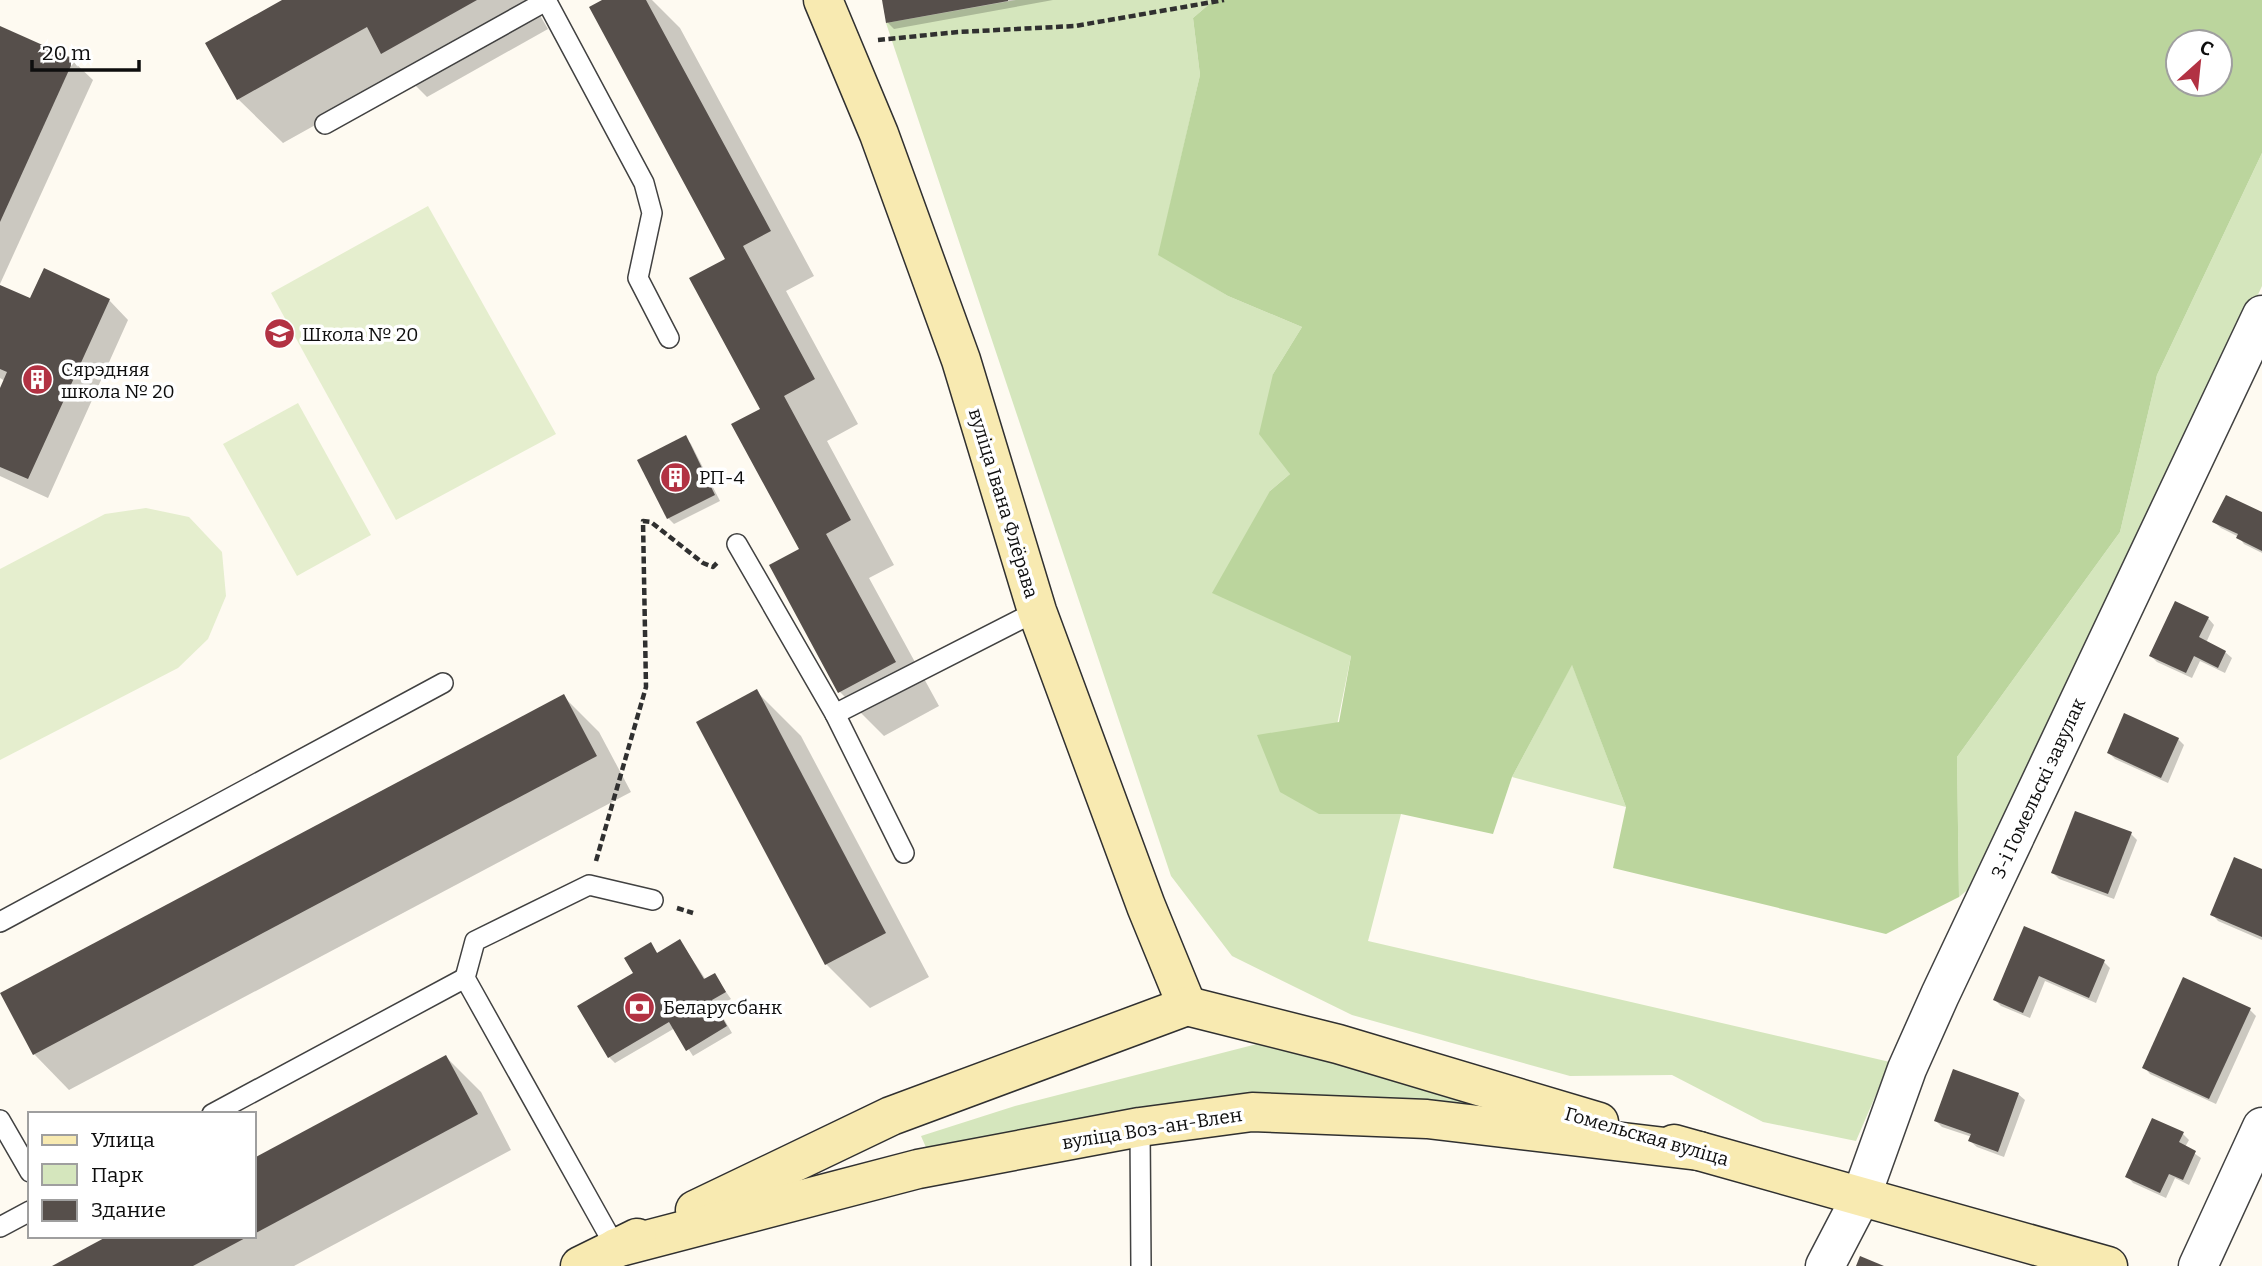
<svg xmlns="http://www.w3.org/2000/svg" width="2262" height="1266" font-family="Bitter,serif">
  <style>
    .green { fill: #d5e6bd }
    .forest { fill: #bbd59d; fill-rule: evenodd }
    .pitch { fill: #e5eece }
    .shadow { fill: #0003 }
    .building { fill: #564f4b }
    .lines { fill: none; stroke-linecap: round; stroke-linejoin: round }
    .lane-casing { stroke: #414141; stroke-width: 22 }
    .street-casing { stroke: #414141; stroke-width: 41 }
    .secondary-casing { stroke: #303030; stroke-width: 41 }
    .path { stroke: #303030; stroke-width: 4.5; stroke-dasharray: 7 3.5; stroke-linecap: butt }
    .lane { stroke: #fff; stroke-width: 19 }
    .street { stroke: #fff; stroke-width: 38 }
    .secondary { stroke: #f8eab1; stroke-width: 38 }
    .labels { text-anchor: middle; stroke-width: 7; stroke-linejoin: round; paint-order: stroke }
    .poi-label { font-size: 19px; fill: #0e0e0e; stroke: #fff; text-anchor: start }
    .street-label { font-size: 19px; fill: #0e0e0e; stroke: #fff }
  </style>
  <rect width="100%" height="100%" fill="#fefaf1"/>
  <g class="green">
    <polygon points="1016,0 1214,0 1193,18 1200,75 1159,254 1228,296 1302,327 1273,374 1290,474 1270,491 1351,656 1319,814 1401,814 1368,941 1890,1062 1856,1141 1763,1122 1672,1075 1570,1076 1352,1015 1232,956 1171,876 886,23"/>
    <polygon points="2262,153 2262,286 1982,878 1959,897 1957,757 2120,532 2157,375"/>
    <polygon points="1572,664 1626,807 1512,777"/>
    <polygon points="1257,1044 1338,1061 1490,1110 1242,1094 1133,1108 928,1152 921,1136 1015,1106"/>
  </g>
  <path class="forest" d="M1214,0H2262V153L2157,375L2120,532L1957,757L1959,897L1886,934L1613,868L1626,807L1572,665L1512,777L1493,834L1401,814H1319L1280,792L1257,735L1339,722L1351,656L1212,593L1270,491L1290,474L1259,434L1273,374L1302,327L1228,296L1158,255L1200,75L1193,18ZM2178,42H2220V84H2178Z"/>
  <g class="pitch">
    <polygon points="428,206 556,434 396,520 271,293"/>
    <polygon points="298,403 371,535 297,576 223,444"/>
    <polygon points="146,508 189,517 222,552 226,596 208,639 178,668 0,760 0,569 105,514"/>
  </g>
  <g class="shadow">
    <polygon points="285,0 531,0 548,29 427,97 405,75 283,143 238,99"/>
    <polygon points="606,0 652,0 680,28 814,276 786,291 858,424 827,441 894,565 869,578 939,706 884,736 840,692 762,409 727,260"/>
    <polygon points="884,0 1053,0 894,29 888,23"/>
    <polygon points="0,28 73,61 93,80 0,284"/>
    <polygon points="0,287 31,301 109,300 128,320 48,498 0,476 0,392 5,381 0,378"/>
    <polygon points="685,437 691,444 720,501 674,524 668,518"/>
    <polygon points="2262,514 2262,553 2244,544 2239,537 2221,528 2214,522"/>
    <polygon points="2208,618 2214,625 2206,643 2225,652 2232,658 2225,673 2200,661 2192,678 2157,662 2151,656"/>
    <polygon points="756,691 801,736 929,977 870,1008 826,964"/>
    <polygon points="564,697 599,732 631,792 69,1090 34,1054"/>
    <polygon points="2178,739 2184,745 2168,783 2115,759 2109,753"/>
    <polygon points="2131,834 2137,840 2114,899 2059,879 2053,873"/>
    <polygon points="2262,871 2262,940 2218,921 2212,914"/>
    <polygon points="2025,928 2104,962 2110,968 2096,1003 2045,981 2030,1018 2001,1006 1995,1000"/>
    <polygon points="680,941 706,980 714,975 731,999 717,1007 732,1033 693,1056 675,1028 615,1063 609,1057 635,973 650,944 658,954"/>
    <polygon points="2250,1010 2256,1016 2216,1104 2150,1074 2144,1067"/>
    <polygon points="446,1057 481,1092 511,1150 294,1266 56,1266 111,1236 254,1236 254,1160"/>
    <polygon points="2018,1094 2025,1100 2004,1157 1977,1147 1970,1141 1972,1137 1942,1127 1936,1121"/>
    <polygon points="2183,1134 2189,1140 2185,1147 2201,1158 2189,1185 2175,1178 2166,1198 2133,1183 2127,1176"/>
  </g>
  <g class="building">
    <polygon points="282,0 477,0 381,54 367,27 237,100 205,43"/>
    <polygon points="602,0 646,0 771,231 743,246 815,379 784,396 851,520 826,534 896,662 838,693 769,565 799,549 731,424 760,409 689,278 725,259 589,7"/>
    <polygon points="882,0 1008,0 1008,1 886,23"/>
    <polygon points="0,26 74,59 0,222"/>
    <polygon points="44,268 110,299 28,479 0,467 0,388 7,372 0,369 0,285 30,298"/>
    <polygon points="686,435 715,495 667,519 637,460"/>
    <polygon points="2226,495 2262,512 2262,551 2236,538 2238,534 2212,522"/>
    <polygon points="2175,601 2209,617 2199,637 2226,651 2218,668 2194,656 2186,673 2149,656"/>
    <polygon points="757,689 886,933 825,965 696,722"/>
    <polygon points="564,694 597,756 33,1055 0,993"/>
    <polygon points="2124,713 2179,738 2161,778 2107,753"/>
    <polygon points="2075,811 2132,832 2108,894 2051,873"/>
    <polygon points="2234,857 2262,869 2262,937 2210,915"/>
    <polygon points="2024,926 2105,960 2089,998 2039,976 2023,1013 1993,1000"/>
    <polygon points="680,939 704,979 715,973 726,992 712,1000 727,1026 686,1051 669,1022 608,1058 577,1006 633,973 624,958 651,942 657,953"/>
    <polygon points="2183,977 2251,1008 2209,1099 2142,1068"/>
    <polygon points="446,1055 478,1114 254,1234 254,1158"/>
    <polygon points="1953,1069 2019,1093 1998,1152 1968,1141 1971,1134 1934,1121"/>
    <polygon points="2152,1118 2184,1132 2179,1142 2196,1151 2183,1180 2169,1174 2160,1193 2125,1177"/>
    <polygon points="108,1236 249,1236 193,1266 52,1266"/>
    <polygon points="1860,1256 1884,1266 1856,1266"/>
  </g>
  <g class="lines">
    <defs>
      <g id="lane">
        <polyline points="546,0 644,183 652,213 638,278 669,338"/>
        <polyline points="325,124 546,1"/>
        <polyline points="737,544 835,714"/>
        <polyline points="904,853 835,714 1037,611"/>
        <polyline points="0,922 443,683"/>
        <polyline points="212,1114 465,978"/>
        <polyline points="0,1120 30,1172"/>
        <polyline points="1140,1127 1141,1266"/>
        <polyline points="0,1227 30,1211"/>
        <polyline points="616,1248 465,978 475,941 589,885 653,900"/>
      </g>
      <g id="street">
        <polyline points="1825,1266 1861,1197 1907,1069 1940,995 2262,315"/>
        <polyline points="2198,1266 2262,1127"/>
      </g>
      <g id="secondary">
        <polyline points="823,0 879,134 961,360 1037,611 1146,906 1187,1006"/>
        <polyline points="1187,1006 1338,1044 1599,1122"/>
        <polyline points="1674,1144 2108,1266"/>
        <polyline points="695,1210 891,1116 1187,1006"/>
        <polyline points="616,1248 918,1169 1140,1127 1252,1112 1427,1119 1699,1151"/>
        <polyline points="580,1266 637,1238"/>
      </g>
    </defs>
    <use href="#lane" class="lane-casing"/>
    <use href="#street" class="street-casing"/>
    <use href="#secondary" class="secondary-casing"/>
    <g class="path">
      <polyline points="878,40 958,32 1075,26 1224,0"/>
      <polyline points="596,861 646,687 643,521 651,522 703,563 713,567 718,562"/>
      <polyline points="677,908 693,913"/>
    </g>
    <use href="#lane" class="lane"/>
    <use href="#street" class="street"/>
    <use href="#secondary" class="secondary"/>
  </g>
  <defs>
    <symbol id="school-disc" viewBox="-11 -11 22 22"><circle r="9.5" fill="#b23243" stroke="#fff"/><path d="M0-5L7-2L0 1L-7-2ZM-4 1L0 2.5L4 1V4Q0 6-4 4Z" fill="#fff"/></symbol>
    <symbol id="building-disc" viewBox="-11 -11 22 22"><circle r="9.5" fill="#b23243" stroke="#fff"/><path d="M-4-6H4V6H1V3H-1V6H-4ZM-2.5-4.3h1.7v1.8h-1.7ZM.8-4.3h1.7v1.8H.8ZM-2.5-1h1.7V.8h-1.7ZM.8-1h1.7V.8H.8Z" fill="#fff"/></symbol>
    <symbol id="bank-disc" viewBox="-11 -11 22 22"><circle r="9.5" fill="#b23243" stroke="#fff"/><path d="M-6-4H6V4H-6ZM0-2.3a2.3 2.3 0 1 0 0 4.6a2.3 2.3 0 1 0 0-4.6Z" fill="#fff"/></symbol>
  </defs>
  <g fill-rule="evenodd">
    <use href="#school-disc" x="262" y="316" width="35" height="35"/>
    <use href="#building-disc" x="20" y="362" width="35" height="35"/>
    <use href="#building-disc" x="658" y="460" width="35" height="35"/>
    <use href="#bank-disc" x="622" y="990" width="35" height="35"/>
  </g>
  <g class="labels">
    <g class="poi-label">
      <text x="302" y="341">Школа № 20</text>
      <text x="61" y="376">Сярэдняя<tspan x="61" dy="22">школа № 20</tspan></text>
      <text x="699" y="484">РП-4</text>
      <text x="663" y="1014">Беларусбанк</text>
    </g>
    <g class="street-label">
      <text transform="translate(1004 503) rotate(73)" y="7">вуліца Івана Флёрава</text>
      <text transform="translate(2038 788) rotate(-65)" y="7">3-і Гомельскі завулак</text>
      <text transform="translate(1152 1128) rotate(-9)" y="7">вуліца Воз-ан-Влен</text>
      <text transform="translate(1647 1136) rotate(16)" y="7">Гомельская вуліца</text>
    </g>
  </g>
  <rect x="28" y="1112" width="228" height="126" fill="#ffffff" stroke="#9f9f9f" stroke-width="2"/>
  <rect x="42" y="1135" width="35" height="10" fill="#f8eab1" stroke="#9f9f9f" stroke-width="2"/>
  <text x="91" y="1147" font-size="21" fill="#0e0e0e">Улица</text>
  <rect x="42" y="1164" width="35" height="21" fill="#d5e6bd" stroke="#9f9f9f" stroke-width="2"/>
  <text x="91" y="1182" font-size="21" fill="#0e0e0e">Парк</text>
  <rect x="42" y="1200" width="35" height="21" fill="#564f4b" stroke="#9f9f9f" stroke-width="2"/>
  <text x="91" y="1217" font-size="21" fill="#0e0e0e">Здание</text>
  <g transform="translate(2199 63) rotate(27)"><circle r="33" fill="#ffffff" stroke="#9f9f9f" stroke-width="2"/>
  <path d="M0-5L12 26L0 18L-12 26Z" fill="#b23243"/>
  <text y="-10" font-size="19" font-weight="bold" text-anchor="middle" fill="#0e0e0e">С</text>
  </g>
  <path d="M32 60v10h107v-10" fill="none" stroke="#0e0e0e" stroke-width="3.5"/>
  <text x="42" y="60" font-size="21" fill="#0e0e0e" stroke="#ffffff" stroke-width="5" paint-order="stroke">20 m</text>
</svg>
